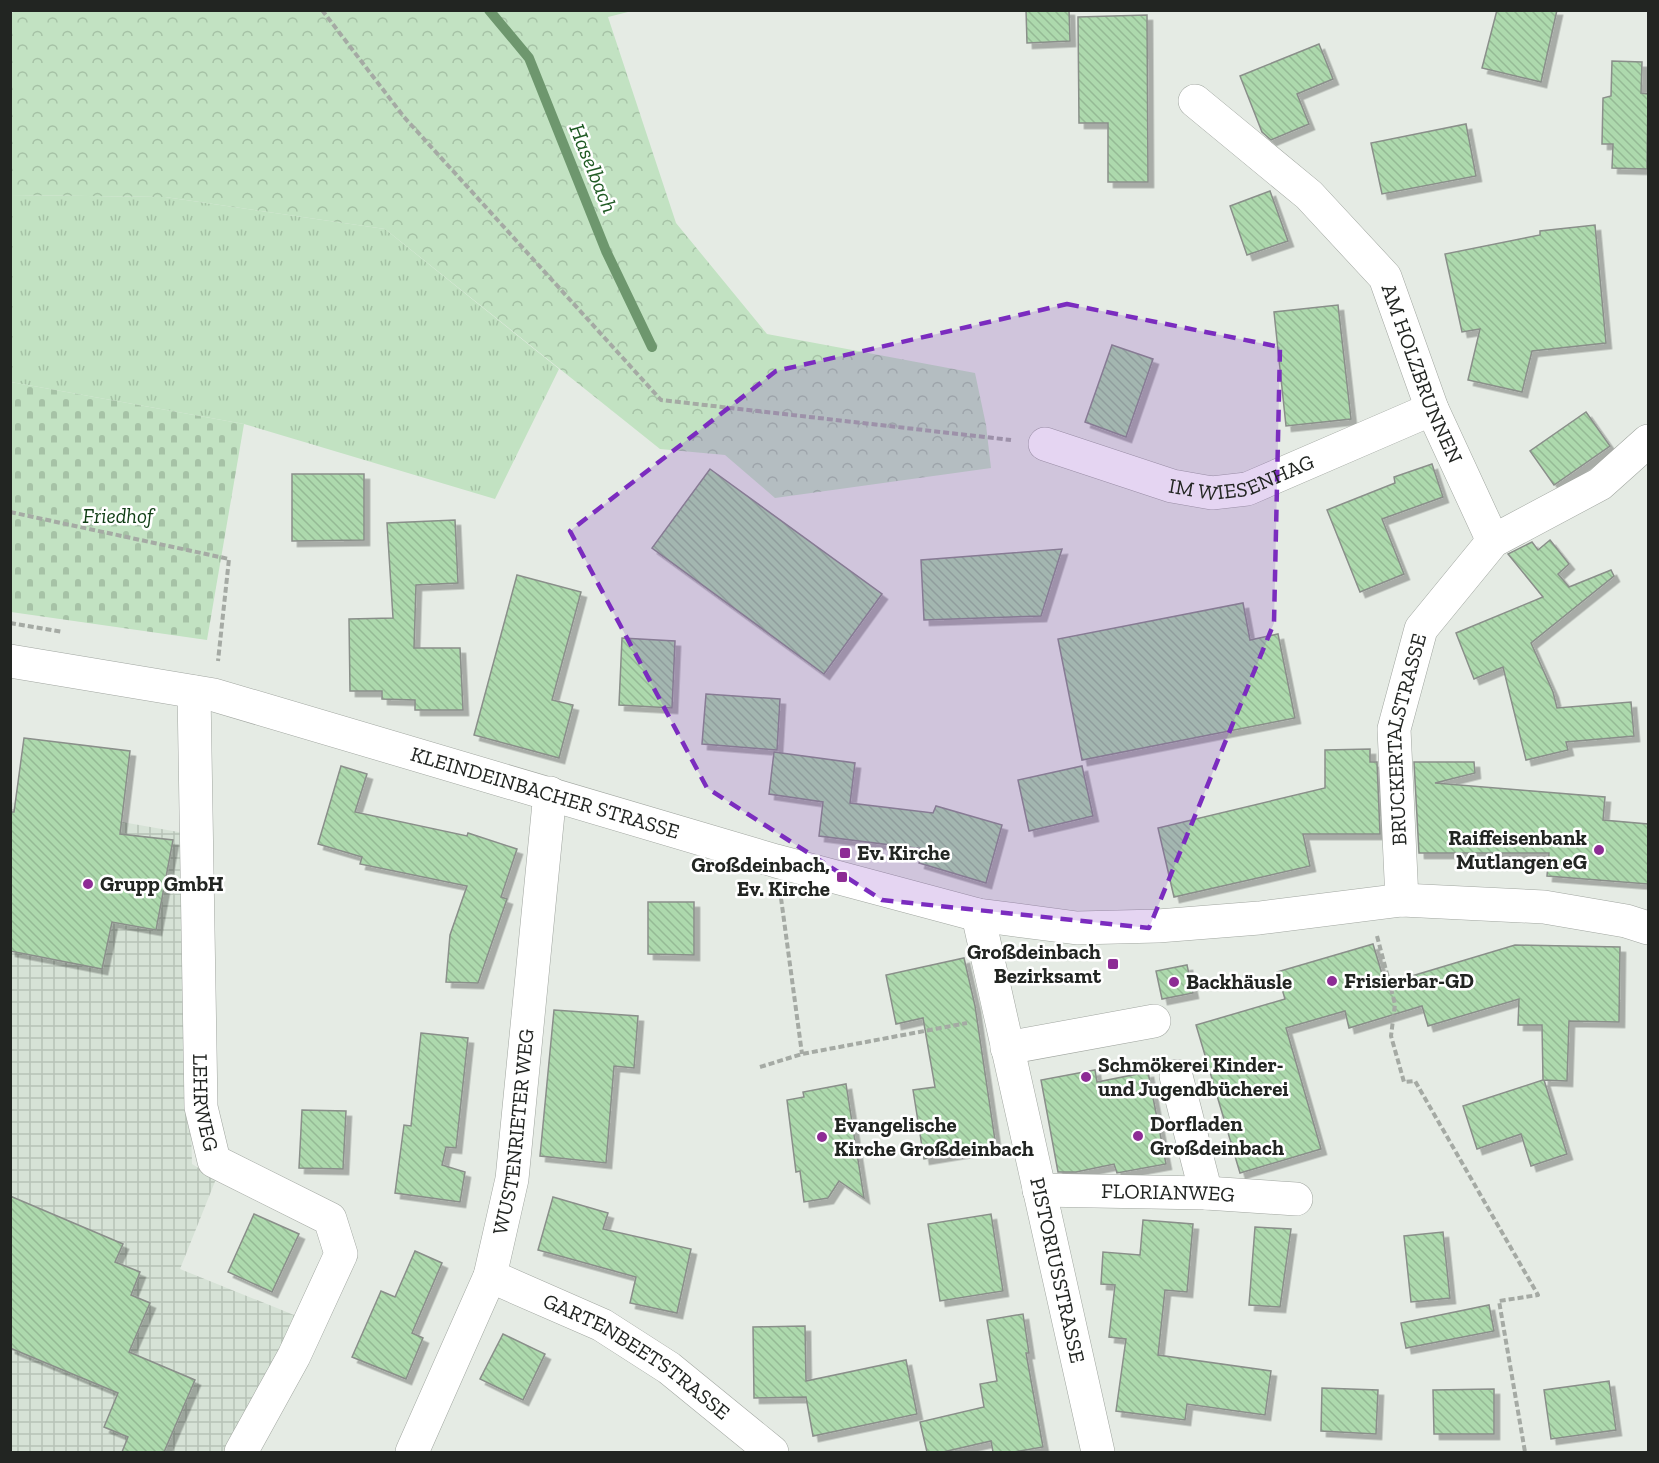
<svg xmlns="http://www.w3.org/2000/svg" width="1659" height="1463" font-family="'Zilla Slab',serif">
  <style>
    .industrial { fill: url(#industrial-grid) }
    .grass { fill: url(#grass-tufts) }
    .forest { fill: url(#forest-crowns) }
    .cemetery { fill: url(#cemetery-stones) }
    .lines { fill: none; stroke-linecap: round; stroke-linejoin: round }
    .stream { stroke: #6e976e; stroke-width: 10 }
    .building { fill: url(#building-back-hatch); stroke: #8a8f8a; stroke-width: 1.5; filter: url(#shadow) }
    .minor-casing { stroke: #a1a6a0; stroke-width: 34 }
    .path { stroke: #a5aaa4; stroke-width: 4; stroke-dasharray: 6 3; stroke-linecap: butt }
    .minor { stroke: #fff; stroke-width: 33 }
    .marked { fill: #7b2cbf; fill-opacity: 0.2; stroke: #7b2cbf; stroke-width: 4.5; stroke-dasharray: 12 8; stroke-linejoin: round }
    .poi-dot { fill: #8d2c95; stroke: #fff; stroke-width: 2 }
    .labels { text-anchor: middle; stroke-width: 5; stroke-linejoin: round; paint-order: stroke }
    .street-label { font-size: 21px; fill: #222522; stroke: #fff }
    .park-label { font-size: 21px; font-style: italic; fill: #0f3d14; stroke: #fff }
    .poi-label { font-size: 21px; font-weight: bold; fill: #222522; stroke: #fff; text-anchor: start }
    .water-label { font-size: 22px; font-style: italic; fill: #1f5a23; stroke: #fff }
  </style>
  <defs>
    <pattern id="industrial-grid" width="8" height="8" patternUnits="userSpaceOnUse" patternTransform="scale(1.5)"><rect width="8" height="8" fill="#d6e2d6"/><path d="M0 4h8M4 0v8" fill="none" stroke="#b7c2b7"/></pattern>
    <pattern id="grass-tufts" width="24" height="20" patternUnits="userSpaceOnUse" patternTransform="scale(1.5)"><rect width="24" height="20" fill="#c2e2c2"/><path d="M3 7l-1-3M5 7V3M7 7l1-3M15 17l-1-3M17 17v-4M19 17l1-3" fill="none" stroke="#a6c2a6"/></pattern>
    <pattern id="forest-crowns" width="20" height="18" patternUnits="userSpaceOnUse" patternTransform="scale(1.5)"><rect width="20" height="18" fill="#c2e2c2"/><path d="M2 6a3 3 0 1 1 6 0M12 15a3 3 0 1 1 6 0" fill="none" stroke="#a6c2a6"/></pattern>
    <pattern id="cemetery-stones" width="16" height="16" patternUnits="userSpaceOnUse" patternTransform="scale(1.5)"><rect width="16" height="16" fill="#c2e2c2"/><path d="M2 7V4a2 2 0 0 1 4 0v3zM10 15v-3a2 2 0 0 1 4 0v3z" fill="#a6c2a6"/></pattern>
    <pattern id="building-back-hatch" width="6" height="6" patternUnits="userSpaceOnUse" patternTransform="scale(1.5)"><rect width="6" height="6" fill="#add9ad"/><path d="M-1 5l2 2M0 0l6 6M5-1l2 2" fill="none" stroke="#95ba95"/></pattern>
    <filter id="shadow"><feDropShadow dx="5.5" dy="5.5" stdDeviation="0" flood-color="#0004"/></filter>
  </defs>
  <rect width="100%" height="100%" fill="#e5ebe4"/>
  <polygon class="industrial" points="10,802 184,833 192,1164 216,1179 180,1269 299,1317 229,1452 11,1452"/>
  <polygon class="grass" points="10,195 165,197 385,229 559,369 495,499 244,424 11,382"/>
  <polygon class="forest" points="17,10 632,11 608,17 676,223 767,334 975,373 986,425 991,468 775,498 725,455 660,449 385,229 165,197 11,195 10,14"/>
  <polygon class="cemetery" points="11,382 244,424 207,640 11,612"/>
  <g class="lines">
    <polyline class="stream" points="489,10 529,58 606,251 652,347"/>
  </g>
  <g class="building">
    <polygon points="1026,10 1069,10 1070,41 1027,43"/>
    <polygon points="1497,10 1557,10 1541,82 1482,68"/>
    <polygon points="1147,15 1148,182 1108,182 1108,123 1079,123 1078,17"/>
    <polygon points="1319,44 1333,79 1297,94 1309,124 1271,140 1262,132 1240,76"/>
    <polygon points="1612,61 1642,62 1641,93 1648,94 1647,169 1612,168 1613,144 1602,144 1603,98 1611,96"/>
    <polygon points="1466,124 1476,176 1382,194 1371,143"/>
    <polygon points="1270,191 1288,241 1247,255 1230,206"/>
    <polygon points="1595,225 1606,343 1532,351 1522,392 1468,380 1480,329 1462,332 1445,254 1540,235 1540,231"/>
    <polygon points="1338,305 1351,419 1286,426 1274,312"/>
    <polygon points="1112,345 1153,359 1126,437 1085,422"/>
    <polygon points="1586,412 1610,446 1554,485 1530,451"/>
    <polygon points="1432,464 1443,497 1382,519 1404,574 1360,592 1327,510 1395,483 1394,477"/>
    <polygon points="710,469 882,594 824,674 652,548"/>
    <polygon points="292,474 364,474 364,540 292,541"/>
    <polygon points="455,520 458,583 416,585 414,648 460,648 463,710 415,710 415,700 382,699 382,691 350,691 349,619 393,618 387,523"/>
    <polygon points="1550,540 1569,564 1558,574 1569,587 1611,570 1614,576 1531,643 1553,692 1557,708 1631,702 1634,736 1566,742 1568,750 1526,760 1503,667 1474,679 1456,633 1543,597 1508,554 1532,542 1538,550"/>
    <polygon points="1062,549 1041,616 924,620 921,560"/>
    <polygon points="517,575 581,592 552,700 573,705 559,758 474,735"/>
    <polygon points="1243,603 1250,640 1278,634 1295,718 1082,760 1058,639"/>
    <polygon points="622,638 675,641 672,708 619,705"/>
    <polygon points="706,694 780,699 777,750 702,744"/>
    <polygon points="24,738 130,751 120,834 173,840 156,930 112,922 102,969 10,951 10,812 14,812"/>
    <polygon points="1370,749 1370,762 1377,762 1380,834 1303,834 1310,866 1174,897 1158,828 1325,788 1325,750"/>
    <polygon points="774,752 855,763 850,803 933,813 936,806 1002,825 986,883 919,863 923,849 819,836 823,802 769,794"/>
    <polygon points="1414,762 1474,762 1475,773 1435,783 1605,797 1603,820 1648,824 1648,884 1547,876 1549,853 1419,853"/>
    <polygon points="341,766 367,774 355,812 467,836 468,833 517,849 501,897 507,899 478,983 446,982 450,935 467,886 360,864 362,857 318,844"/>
    <polygon points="1082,766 1093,816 1029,831 1018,780"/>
    <polygon points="648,902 694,902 694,955 648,954"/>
    <polygon points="1373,944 1385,984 1515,945 1620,947 1619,1022 1569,1021 1567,1081 1544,1080 1567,1154 1531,1166 1521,1134 1477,1149 1463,1106 1543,1080 1542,1025 1518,1025 1519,999 1428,1026 1422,1006 1349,1028 1345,1011 1286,1028 1321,1149 1240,1173 1196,1025 1285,999 1277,972"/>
    <polygon points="964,958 975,1006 996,1147 924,1159 913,1090 935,1087 923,1018 896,1024 886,975"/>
    <polygon points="1187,965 1193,993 1162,999 1156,971"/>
    <polygon points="554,1010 638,1016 634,1068 614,1066 606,1163 540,1156"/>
    <polygon points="421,1033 468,1038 456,1148 446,1147 442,1165 465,1172 460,1202 395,1193 404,1125 411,1126"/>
    <polygon points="1095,1070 1097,1082 1148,1072 1166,1164 1117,1173 1114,1164 1076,1172 1058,1172 1041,1080"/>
    <polygon points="846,1084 864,1198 839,1181 828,1198 804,1202 800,1171 796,1172 787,1100 804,1097 803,1092"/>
    <polygon points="302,1110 346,1111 343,1169 299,1168"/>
    <polygon points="10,1196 123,1244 115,1262 140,1272 131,1295 150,1303 129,1352 195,1380 164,1452 122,1452 128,1437 104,1427 118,1393 10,1348"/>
    <polygon points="553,1197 608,1213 603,1229 691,1249 677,1313 630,1303 636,1277 538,1250"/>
    <polygon points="254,1214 299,1234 272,1292 228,1272"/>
    <polygon points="991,1214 1003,1291 940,1301 928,1224"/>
    <polygon points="1143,1220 1193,1224 1187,1292 1165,1290 1158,1355 1271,1371 1265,1415 1187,1404 1185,1420 1116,1411 1126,1339 1109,1337 1115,1285 1101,1284 1103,1252 1140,1255"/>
    <polygon points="1255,1227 1291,1229 1280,1307 1249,1305"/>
    <polygon points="1443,1232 1450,1298 1411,1302 1404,1236"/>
    <polygon points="415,1251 442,1263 412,1333 423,1338 406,1379 352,1357 381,1291 395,1297"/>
    <polygon points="1489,1305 1494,1331 1406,1348 1401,1323"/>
    <polygon points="1023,1314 1029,1353 1026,1353 1043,1447 1014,1452 993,1452 991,1441 943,1452 927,1452 920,1422 984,1407 980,1384 997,1381 987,1320"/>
    <polygon points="805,1326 806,1381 906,1360 917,1414 813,1436 806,1397 754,1398 753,1327"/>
    <polygon points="503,1334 545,1354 523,1400 480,1379"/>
    <polygon points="1609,1381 1616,1430 1551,1439 1544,1390"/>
    <polygon points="1322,1388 1378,1390 1376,1434 1321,1431"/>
    <polygon points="1494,1389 1494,1434 1434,1434 1433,1390"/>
  </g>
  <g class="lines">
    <defs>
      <g id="minor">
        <path id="s1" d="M1195,101L1309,195L1385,277L1432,409L1493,541"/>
        <path id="s2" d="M1045,444L1172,486L1212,493L1247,489L1432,409"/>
        <path id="s3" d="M10,661L214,695L776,861L978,915L1077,928L1158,926L1259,918L1402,900L1544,907L1626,921L1648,928"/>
        <path id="s4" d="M194,692L201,1107L214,1161L330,1219L341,1254L294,1356L241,1452"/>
        <path id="s5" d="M1402,900L1394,729L1421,629L1493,541L1600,484L1648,441"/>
        <path id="s6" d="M978,915L1098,1452"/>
        <polyline points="1007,1048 1154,1021"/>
        <polyline points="1176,1076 1206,1193"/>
        <path id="s7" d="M1039,1190L1206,1193L1296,1199"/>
        <path id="s8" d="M490,1276L602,1325L669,1368L772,1452"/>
        <path id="s9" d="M412,1452L490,1276L512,1179L550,793"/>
      </g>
    </defs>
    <use href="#minor" class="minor-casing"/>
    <g class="path">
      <polyline points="322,10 404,117 661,400 1011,440"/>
      <polyline points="10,512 229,559 218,661"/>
      <polyline points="10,623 63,632"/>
      <polyline points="781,898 802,1054"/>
      <polyline points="1377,936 1395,1004 1391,1036 1404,1082 1415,1081 1538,1295 1499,1301 1525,1452"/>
      <polyline points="760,1067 802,1054 967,1023"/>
    </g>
    <use href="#minor" class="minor"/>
  </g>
  <path class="marked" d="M1067,304L1280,347L1274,623L1149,928L882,900L707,788L570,531L776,371Z"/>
  <g class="poi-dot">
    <circle cx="1599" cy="850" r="6"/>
    <rect x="839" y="847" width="12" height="12" rx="3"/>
    <rect x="836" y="871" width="12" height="12" rx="3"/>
    <circle cx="88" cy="884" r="6"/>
    <rect x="1107" y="958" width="12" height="12" rx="3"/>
    <circle cx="1332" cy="981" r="6"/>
    <circle cx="1174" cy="982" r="6"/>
    <circle cx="1086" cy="1077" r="6"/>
    <circle cx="1138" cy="1136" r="6"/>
    <circle cx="822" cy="1137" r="6"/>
  </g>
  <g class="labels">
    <g class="street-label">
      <text dy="7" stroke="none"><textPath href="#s1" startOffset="363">AM HOLZBRUNNEN</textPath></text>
      <text dy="7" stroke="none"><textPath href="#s2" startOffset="206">IM WIESENHAG</textPath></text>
      <text dy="7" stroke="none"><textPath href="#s5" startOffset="162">BRUCKERTALSTRASSE</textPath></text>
      <text dy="7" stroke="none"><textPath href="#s3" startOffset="552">KLEINDEINBACHER STRASSE</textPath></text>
      <text dy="7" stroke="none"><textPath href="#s4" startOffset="411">LEHRWEG</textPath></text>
      <text dy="7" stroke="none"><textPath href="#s9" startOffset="339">WUSTENRIETER WEG</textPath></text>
      <text dy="7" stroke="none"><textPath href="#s7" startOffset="129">FLORIANWEG</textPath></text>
      <text dy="7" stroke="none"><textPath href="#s6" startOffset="364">PISTORIUSSTRASSE</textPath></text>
      <text dy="7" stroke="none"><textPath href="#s8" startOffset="168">GARTENBEETSTRASSE</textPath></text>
    </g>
    <g class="park-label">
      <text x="118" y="523">Friedhof</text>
    </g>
    <g class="poi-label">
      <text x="1587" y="845" text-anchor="end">Raiffeisenbank<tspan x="1587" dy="24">Mutlangen eG</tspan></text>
      <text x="857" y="860">Ev. Kirche</text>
      <text x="830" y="872" text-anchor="end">Großdeinbach,<tspan x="830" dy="24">Ev. Kirche</tspan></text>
      <text x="100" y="891">Grupp GmbH</text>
      <text x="1101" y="959" text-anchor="end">Großdeinbach<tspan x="1101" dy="24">Bezirksamt</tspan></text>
      <text x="1344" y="988">Frisierbar-GD</text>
      <text x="1186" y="989">Backhäusle</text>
      <text x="1098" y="1072">Schmökerei Kinder-<tspan x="1098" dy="24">und Jugendbücherei</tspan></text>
      <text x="1150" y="1131">Dorfladen<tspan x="1150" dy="24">Großdeinbach</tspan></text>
      <text x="834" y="1132">Evangelische<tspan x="834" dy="24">Kirche Großdeinbach</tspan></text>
    </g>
    <g class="water-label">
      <text transform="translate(594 168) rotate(68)" y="8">Haselbach</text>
    </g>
  </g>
  <rect width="1659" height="1463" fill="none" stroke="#222522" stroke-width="24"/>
</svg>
